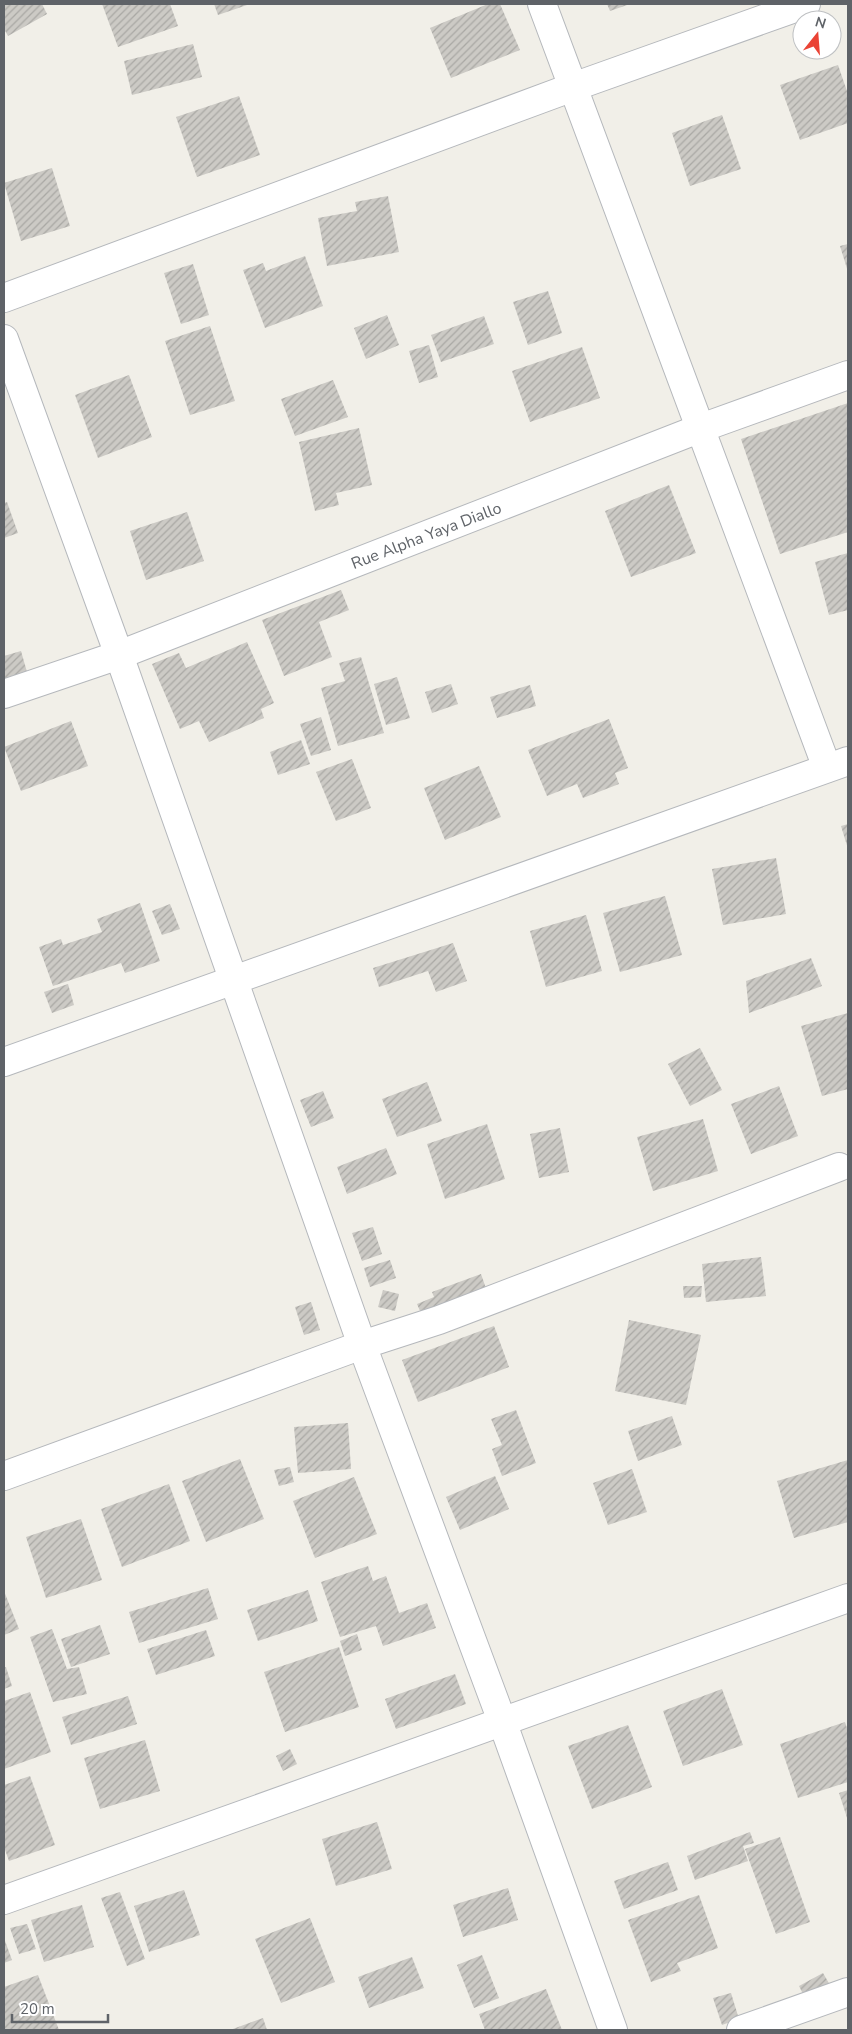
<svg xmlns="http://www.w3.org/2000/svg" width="852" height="2034" font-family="'Nunito Sans',sans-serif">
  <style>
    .building { fill: url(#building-hatch) }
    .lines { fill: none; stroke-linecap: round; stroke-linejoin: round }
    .street-casing { stroke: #b5b8bc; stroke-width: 30 }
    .street { stroke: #fff; stroke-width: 28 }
    .labels { text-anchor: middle; stroke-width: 4; stroke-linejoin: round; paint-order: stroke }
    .street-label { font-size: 16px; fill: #5f6368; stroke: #fff }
  </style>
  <defs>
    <pattern id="building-hatch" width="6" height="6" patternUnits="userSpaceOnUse" patternTransform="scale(1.25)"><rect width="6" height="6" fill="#cccac5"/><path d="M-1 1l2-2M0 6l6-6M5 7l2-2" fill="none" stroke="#a9a8a4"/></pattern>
  </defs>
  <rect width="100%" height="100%" fill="#f1efe8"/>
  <g class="building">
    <polygon points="4,4 42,4 47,14 8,36 4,29"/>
    <polygon points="102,4 170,4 178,26 118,47"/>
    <polygon points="214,4 250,4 218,15"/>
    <polygon points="488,4 500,4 520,50 451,78 430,28"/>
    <polygon points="607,4 630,4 610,11"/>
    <polygon points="193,44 202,77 132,95 124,61"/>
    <polygon points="838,65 848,94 848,123 800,140 780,85"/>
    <polygon points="239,96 260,155 197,177 176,117"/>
    <polygon points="722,115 741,169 690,186 672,133"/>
    <polygon points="52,168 70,226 21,241 4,183"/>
    <polygon points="388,196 399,252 327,266 318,218 357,211 355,202"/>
    <polygon points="848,244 848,272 840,246"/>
    <polygon points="305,256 323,306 265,328 243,270 263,263 266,271"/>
    <polygon points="193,264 209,315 181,324 164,273"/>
    <polygon points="548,291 562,333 528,345 513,302"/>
    <polygon points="387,315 399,345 366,359 354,328"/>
    <polygon points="484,316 494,344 441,362 431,335"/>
    <polygon points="210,326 235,401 190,415 165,341"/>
    <polygon points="429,345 438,377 419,383 409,351"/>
    <polygon points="582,347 600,398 530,422 512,371"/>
    <polygon points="129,375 152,437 98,458 75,395"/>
    <polygon points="333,380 348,417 295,436 281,399"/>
    <polygon points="848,403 848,532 780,554 741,439"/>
    <polygon points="359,428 372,485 336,493 339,505 315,511 299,442"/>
    <polygon points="669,485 696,553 631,577 605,511"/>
    <polygon points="7,502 18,533 4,538 4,503"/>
    <polygon points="187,512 204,561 146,580 130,531"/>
    <polygon points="848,553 848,610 829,615 815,562"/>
    <polygon points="341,590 349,610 319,622 332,657 284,676 262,620"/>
    <polygon points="247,642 274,703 261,709 264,718 209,742 199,721 180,729 152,664 179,653 186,668"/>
    <polygon points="21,651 27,672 4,679 4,656"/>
    <polygon points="361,657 384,733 338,746 321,688 345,681 339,663"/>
    <polygon points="397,677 410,718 386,725 374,684"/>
    <polygon points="451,684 458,704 432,713 425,692"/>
    <polygon points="530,685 536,706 497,718 490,697"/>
    <polygon points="321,717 331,750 311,756 300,724"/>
    <polygon points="609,719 628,768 615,773 619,784 583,798 577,784 547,796 528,750"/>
    <polygon points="71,721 88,766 21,791 4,747"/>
    <polygon points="301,740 310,764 278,775 270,752"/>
    <polygon points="352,759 371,808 336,821 316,772"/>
    <polygon points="479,766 501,817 445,840 424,788"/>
    <polygon points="848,824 848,849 841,826"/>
    <polygon points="776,858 786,914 723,925 712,869"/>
    <polygon points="665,896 682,955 620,972 603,913"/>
    <polygon points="140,903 160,961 125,973 121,963 53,986 39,947 61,939 63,945 102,932 97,919"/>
    <polygon points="170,904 180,929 162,935 152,911"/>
    <polygon points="586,915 602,971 546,987 530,931"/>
    <polygon points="453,943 467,981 436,992 428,971 379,987 373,968"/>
    <polygon points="811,958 822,986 749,1013 746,981"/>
    <polygon points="68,984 74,1005 52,1013 44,992"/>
    <polygon points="848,1013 848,1089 822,1096 801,1026"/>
    <polygon points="700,1048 722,1090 690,1106 668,1064"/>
    <polygon points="427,1082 442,1121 397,1137 382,1099"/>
    <polygon points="779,1086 798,1136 751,1154 731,1104"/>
    <polygon points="323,1091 334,1118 311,1127 300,1100"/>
    <polygon points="703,1119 718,1171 653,1191 637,1137"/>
    <polygon points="487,1124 505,1179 445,1199 427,1144"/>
    <polygon points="560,1128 569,1172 539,1178 530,1134"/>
    <polygon points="386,1148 397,1174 347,1194 337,1167"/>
    <polygon points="373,1227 382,1254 362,1261 352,1233"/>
    <polygon points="761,1257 766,1296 706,1302 702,1264"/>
    <polygon points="390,1260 396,1278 370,1287 364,1268"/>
    <polygon points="481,1274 488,1294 423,1318 417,1304 434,1297 432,1292"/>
    <polygon points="683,1286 702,1286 701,1297 684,1298"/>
    <polygon points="383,1290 399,1294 395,1311 378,1307"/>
    <polygon points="311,1302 320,1330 304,1335 295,1307"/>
    <polygon points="629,1320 701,1335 686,1405 615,1391"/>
    <polygon points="494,1326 509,1367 418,1402 402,1360"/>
    <polygon points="516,1410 536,1463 502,1476 492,1449 502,1445 491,1419"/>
    <polygon points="672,1416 682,1445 638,1461 628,1431"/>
    <polygon points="348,1423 351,1469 298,1473 294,1427"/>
    <polygon points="240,1459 264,1519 206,1542 182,1481"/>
    <polygon points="848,1460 848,1522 794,1538 777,1481"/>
    <polygon points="290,1467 294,1482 279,1486 274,1470"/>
    <polygon points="632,1469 647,1512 608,1525 593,1483"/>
    <polygon points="495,1476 509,1509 460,1530 446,1497"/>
    <polygon points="354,1477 377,1534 315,1558 293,1501"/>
    <polygon points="169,1484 190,1541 122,1567 101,1509"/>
    <polygon points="81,1519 102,1580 46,1598 26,1537"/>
    <polygon points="368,1566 373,1581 386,1576 399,1613 427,1603 436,1628 383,1646 376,1626 340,1637 321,1582"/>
    <polygon points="208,1588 218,1619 139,1643 129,1612"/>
    <polygon points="308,1590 318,1621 258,1641 247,1610"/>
    <polygon points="4,1591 19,1629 4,1635"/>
    <polygon points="100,1625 110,1654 71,1667 61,1639"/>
    <polygon points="52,1629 67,1669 79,1667 87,1694 53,1702 30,1637"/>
    <polygon points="206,1630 215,1656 156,1675 147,1649"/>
    <polygon points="357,1634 362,1650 345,1656 340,1641"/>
    <polygon points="339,1647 359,1707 285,1732 264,1672"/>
    <polygon points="6,1667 12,1686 4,1689 4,1668"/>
    <polygon points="455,1674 466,1704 396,1729 385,1699"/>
    <polygon points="722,1689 743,1745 683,1766 663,1711"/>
    <polygon points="30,1692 51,1752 4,1769 4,1701"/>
    <polygon points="128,1696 137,1724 71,1745 62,1717"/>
    <polygon points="845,1722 848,1731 848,1782 798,1798 780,1744"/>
    <polygon points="628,1725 652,1787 592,1809 568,1746"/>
    <polygon points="145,1740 160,1791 100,1809 84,1758"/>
    <polygon points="290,1749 297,1764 283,1771 276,1756"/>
    <polygon points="30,1776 55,1845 9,1861 4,1847 4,1785"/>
    <polygon points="848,1790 848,1821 839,1793"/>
    <polygon points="377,1822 392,1869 336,1886 322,1839"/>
    <polygon points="750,1832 754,1843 743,1846 748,1861 695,1880 687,1856"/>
    <polygon points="780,1837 810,1922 776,1934 745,1849"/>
    <polygon points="668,1862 678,1890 624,1909 614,1881"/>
    <polygon points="508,1888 518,1920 463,1937 453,1905"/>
    <polygon points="184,1890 200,1935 149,1952 134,1906"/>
    <polygon points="120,1892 145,1959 127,1966 101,1898"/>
    <polygon points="699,1895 718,1948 677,1963 681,1971 651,1982 628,1920"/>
    <polygon points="82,1905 94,1947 44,1962 31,1920"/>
    <polygon points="310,1918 335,1982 281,2003 255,1939"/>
    <polygon points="27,1924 36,1949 19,1954 10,1928"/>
    <polygon points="4,1938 12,1960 4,1963"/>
    <polygon points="482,1955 499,1998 474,2008 457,1965"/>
    <polygon points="412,1957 424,1988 369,2008 358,1977"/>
    <polygon points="823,1973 830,1985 805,1998 799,1986"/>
    <polygon points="38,1975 59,2030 4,2030 4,1987"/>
    <polygon points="546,1989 562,2030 485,2030 479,2014"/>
    <polygon points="731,1993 739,2019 722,2025 713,1998"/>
    <polygon points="263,2018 267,2030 230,2030"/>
  </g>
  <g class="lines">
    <defs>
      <g id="street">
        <polyline points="542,4 827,768"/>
        <polyline points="4,298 573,87 806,4"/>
        <polyline points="4,339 119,655 362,1345 502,1721 613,2030"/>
        <polyline points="4,694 119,655 701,428 848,375"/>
        <polyline points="4,1062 848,761"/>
        <polyline points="4,1476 362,1345 439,1320 839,1167"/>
        <polyline points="4,1900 848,1598"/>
        <polyline points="741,2030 848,1992"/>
      </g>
    </defs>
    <use href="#street" class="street-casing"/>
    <use href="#street" class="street"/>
  </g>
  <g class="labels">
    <g class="street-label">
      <text transform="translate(426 535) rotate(-21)" y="6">Rue Alpha Yaya Diallo</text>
    </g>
  </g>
  <rect width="852" height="2034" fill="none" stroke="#5f6368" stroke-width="10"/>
  <g transform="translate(817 35) rotate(17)"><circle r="24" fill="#ffffff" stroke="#bfc1c3"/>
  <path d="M0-4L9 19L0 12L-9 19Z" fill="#ea4335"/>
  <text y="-8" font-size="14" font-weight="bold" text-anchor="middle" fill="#5f6368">N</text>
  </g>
  <path d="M12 2014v8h96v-8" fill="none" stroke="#5f6368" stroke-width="2.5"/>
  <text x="20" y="2014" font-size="15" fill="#5f6368" stroke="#ffffff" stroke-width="4" paint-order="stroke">20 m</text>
</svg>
